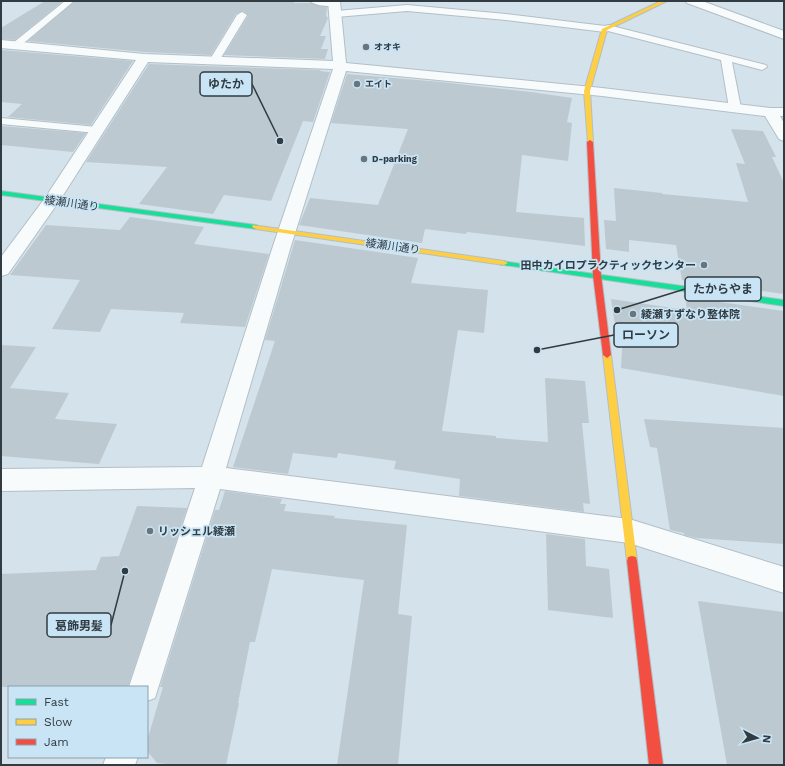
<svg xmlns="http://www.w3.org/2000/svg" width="785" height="766" font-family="'Work Sans','Noto Sans JP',sans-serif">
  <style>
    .building { fill: #bdc9d0 }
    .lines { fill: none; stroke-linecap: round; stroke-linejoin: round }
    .lane-casing { stroke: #b3bfc6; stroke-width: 2 }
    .street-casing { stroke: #b3bfc6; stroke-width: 2 }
    .fast-casing { stroke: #b3bfc6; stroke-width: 2 }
    .slow-casing { stroke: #b3bfc6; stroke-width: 2 }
    .jam-casing { stroke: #b3bfc6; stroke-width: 2 }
    .lane { fill: #f8fbfc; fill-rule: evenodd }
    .street { fill: #f8fbfc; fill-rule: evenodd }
    .fast { fill: #16e098; fill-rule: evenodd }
    .slow { fill: #ffcf43; fill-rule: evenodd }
    .jam { fill: #f24e42; fill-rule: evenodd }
    .poi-dot { fill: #69757d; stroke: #c9e4f5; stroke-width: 1.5 }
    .labels { text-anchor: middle; stroke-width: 3.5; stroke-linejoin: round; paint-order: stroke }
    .far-poi-label { font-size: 9px; font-weight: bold; fill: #303b42; stroke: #c9e4f5; text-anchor: start }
    .street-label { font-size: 11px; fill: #303b42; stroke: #c9e4f5 }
    .poi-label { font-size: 11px; font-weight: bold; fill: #303b42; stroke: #c9e4f5; text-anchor: start }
    .leader { fill: none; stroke: #303b42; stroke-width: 1.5 }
    .callout-dot { fill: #303b42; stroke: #c9e4f5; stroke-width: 1.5 }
    .callout { fill: #c9e4f5; stroke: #303b42; stroke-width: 1.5 }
    .callout-label { font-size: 12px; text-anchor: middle; font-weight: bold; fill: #303b42 }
  </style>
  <rect width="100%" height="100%" fill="#d3e2eb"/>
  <g class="building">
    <polygon points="45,1 63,1 15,40 1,39 1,28"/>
    <polygon points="75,1 295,1 294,3 311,3 327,7 326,16 328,18 320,36 326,36 321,49 328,49 325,59 224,55 248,16 243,11 236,14 211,55 144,52 28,41"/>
    <polygon points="1,50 133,61 91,125 8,117 22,104 1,102"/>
    <polygon points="149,64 321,70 320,71 330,72 313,122 303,121 271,201 224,195 213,214 139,204 167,167 86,162"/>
    <polygon points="347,74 441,82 531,92 572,98 567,122 572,123 568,161 522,155 516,212 584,218 585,246 467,232 466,234 425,229 422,243 299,225 310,198 378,205 408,129 331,123"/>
    <polygon points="1,126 86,133 73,152 1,145"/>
    <polygon points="731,129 763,131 776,157 772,157 784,183 784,294 682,280 676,245 629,240 629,252 606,249 604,220 616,221 614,188 662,193 662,194 748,202 736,163 745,164"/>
    <polygon points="130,217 204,227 194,244 269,254 245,327 180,323 184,313 111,309 100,332 52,329 80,280 10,275 46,225 120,230"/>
    <polygon points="295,240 418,258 411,283 488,290 484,333 458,330 442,431 496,436 496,438 548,442 545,378 585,381 589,423 582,423 590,504 583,503 584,512 459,496 460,479 394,469 396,461 338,453 337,458 293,453 288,474 233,467 275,341 265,340"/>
    <polygon points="685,297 784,311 784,396 621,368 623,332 616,331 611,299 687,310"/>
    <polygon points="1,345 36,347 10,388 69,393 55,419 117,424 99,464 1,456"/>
    <polygon points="644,419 784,428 784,544 696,538 684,535 684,533 670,530 657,448 650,447"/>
    <polygon points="225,491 282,499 280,504 286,504 284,511 335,516 334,518 407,525 398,614 412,616 398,765 337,765 364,580 272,569 255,642 250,642 238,703 239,703 226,765 177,765 157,763 147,751 147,741 163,687 160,687 215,510 219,510"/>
    <polygon points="137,506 187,508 128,687 1,687 1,574 96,570 101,557 119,556"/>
    <polygon points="546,534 585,539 586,566 609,569 613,618 548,610"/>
    <polygon points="698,601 784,612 784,765 727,765"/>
  </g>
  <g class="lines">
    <defs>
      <g id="lane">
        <polygon points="65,1 74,1 19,47 13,47 11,45 13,43"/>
        <path d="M310,1H337L338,3C333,8 315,6 310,1Z"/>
        <polygon points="407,5 506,14 605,26 608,25 766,65 767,67 762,70 732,62 741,108 735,111 729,108 721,60 608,31 605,32 506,20 407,11 336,17 331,14 336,11"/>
        <polygon points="242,12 247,15 219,61 214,64 210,63 209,61 237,15"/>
        <polygon points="1,118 97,127 101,128 103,130 101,132 97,133 1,124"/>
      </g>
      <g id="street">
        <polygon points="328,1 340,1 346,63 602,88 770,108 784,108 784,116 780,116 784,123 784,141 779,139 765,116 602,96 346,71 291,246 226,468 629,519 784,567 784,593 629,543 220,489 155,698 147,701 147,687 129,687 195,488 1,491 1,469 202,467 273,246 333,69 148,62 60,200 8,274 1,276 1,257 45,198 136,60 1,48 1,40 144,54 333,61"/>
        <polygon points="685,1 702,1 784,31 784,39 687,3"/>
        <polygon points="106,757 138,757 135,765 103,765"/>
      </g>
      <g id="fast">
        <polygon points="1,191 256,225 260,227 256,229 1,195"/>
        <polygon points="501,261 784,300 784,306 504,265 501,265"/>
      </g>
      <g id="slow">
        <polygon points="661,1 667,1 607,30 590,91 593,142 588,143 584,91 602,29"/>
        <polygon points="253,225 504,261 508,263 504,265 256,229 252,227"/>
        <polygon points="607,352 611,355 637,561 636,565 632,566 628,565 627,561 603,355"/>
      </g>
      <g id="jam">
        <polygon points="590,140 593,142 601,275 611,355 607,358 603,355 593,275 587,142"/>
        <polygon points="632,556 636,557 637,561 663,765 649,765 627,561 628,557"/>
      </g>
    </defs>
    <use href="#lane" class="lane-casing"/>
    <use href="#street" class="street-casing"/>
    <use href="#fast" class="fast-casing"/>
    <use href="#slow" class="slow-casing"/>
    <use href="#jam" class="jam-casing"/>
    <use href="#lane" class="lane"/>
    <use href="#street" class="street"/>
    <use href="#fast" class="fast"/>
    <use href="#slow" class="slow"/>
    <use href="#jam" class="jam"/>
  </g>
  <g class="poi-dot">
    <circle cx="366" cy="47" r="4"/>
    <circle cx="357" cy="84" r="4"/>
    <circle cx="364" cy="159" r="4"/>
    <circle cx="704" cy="265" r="4"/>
    <circle cx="633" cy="314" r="4"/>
    <circle cx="150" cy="531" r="4"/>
  </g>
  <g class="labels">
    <g class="far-poi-label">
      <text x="374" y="50">オオキ</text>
      <text x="365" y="87">エイト</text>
      <text x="372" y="162">D-parking</text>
    </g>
    <g class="street-label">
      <text transform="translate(72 203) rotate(8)" y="4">綾瀬川通り</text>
      <text transform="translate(393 246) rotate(8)" y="4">綾瀬川通り</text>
    </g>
    <g class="poi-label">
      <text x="696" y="269" text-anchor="end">田中カイロプラクティックセンター</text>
      <text x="641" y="318">綾瀬すずなり整体院</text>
      <text x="158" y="535">リッシェル綾瀬</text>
    </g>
  </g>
  <path class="leader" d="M280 141L252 84M617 310L685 289M537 350L614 335M125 571L111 625"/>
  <g class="callout-dot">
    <circle cx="280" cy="141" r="4"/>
    <circle cx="617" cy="310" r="4"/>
    <circle cx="537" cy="350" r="4"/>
    <circle cx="125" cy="571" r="4"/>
  </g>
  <g class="callout">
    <rect x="200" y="72" width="52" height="24" rx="4"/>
    <rect x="685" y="277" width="76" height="24" rx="4"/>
    <rect x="614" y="323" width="64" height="24" rx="4"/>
    <rect x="47" y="613" width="64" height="24" rx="4"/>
  </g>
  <g class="callout-label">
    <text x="226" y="88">ゆたか</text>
    <text x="723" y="293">たからやま</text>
    <text x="646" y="339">ローソン</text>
    <text x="79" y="630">葛飾男髪</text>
  </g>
  <rect width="785" height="766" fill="none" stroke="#303b42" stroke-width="4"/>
  <rect x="8" y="686" width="140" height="72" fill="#c9e4f5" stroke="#8ca0ad"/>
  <rect x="16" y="699" width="20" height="6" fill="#16e098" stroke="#8ca0ad"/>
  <text x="44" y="706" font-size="12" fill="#303b42">Fast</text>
  <rect x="16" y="719" width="20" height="6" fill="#ffcf43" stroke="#8ca0ad"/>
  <text x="44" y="726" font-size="12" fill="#303b42">Slow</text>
  <rect x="16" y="739" width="20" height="6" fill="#f24e42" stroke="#8ca0ad"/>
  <text x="44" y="746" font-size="12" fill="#303b42">Jam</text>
  <g transform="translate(757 738) rotate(96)" stroke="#c9e4f5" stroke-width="3" paint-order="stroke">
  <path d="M0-3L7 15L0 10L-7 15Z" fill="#303b42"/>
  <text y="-6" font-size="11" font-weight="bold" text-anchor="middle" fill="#303b42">N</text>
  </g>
</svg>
